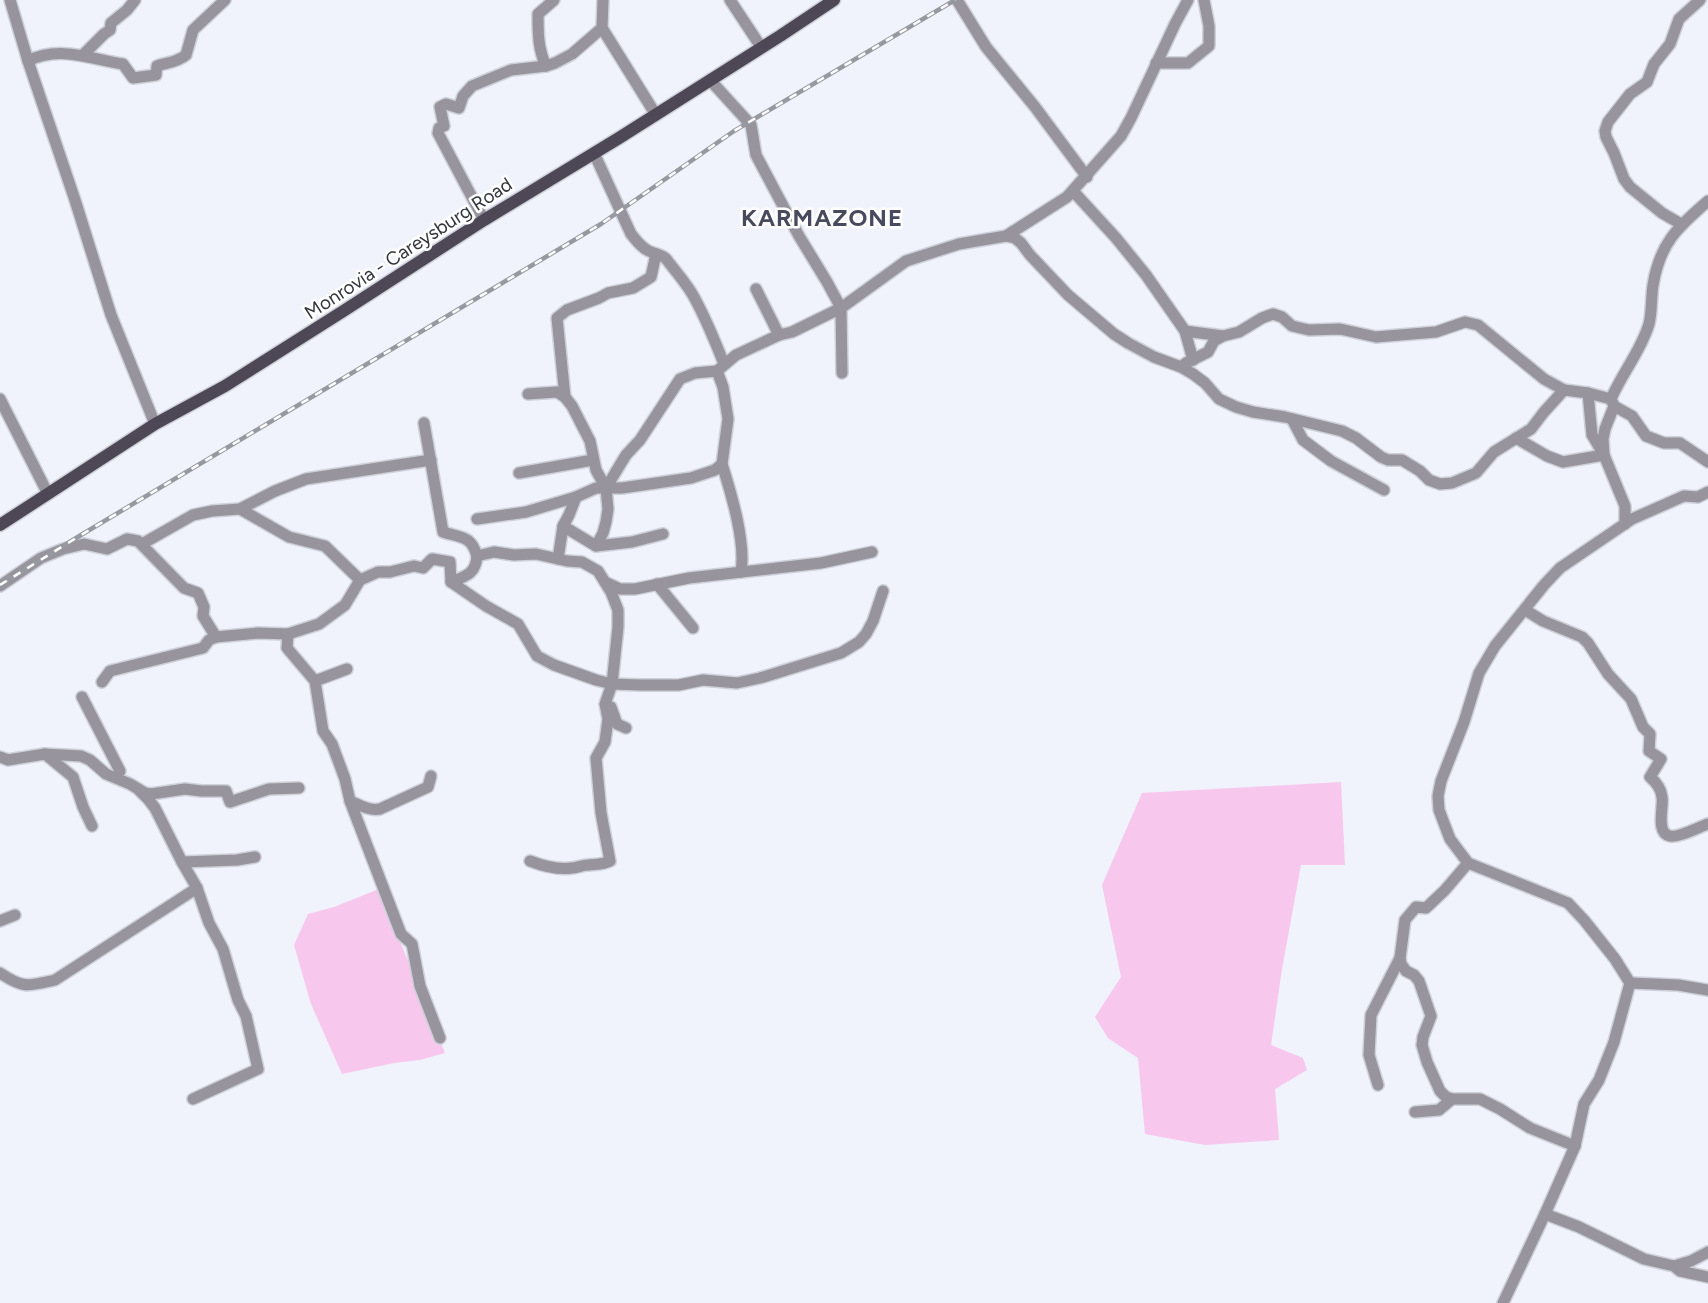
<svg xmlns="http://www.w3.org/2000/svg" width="1708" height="1303" font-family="Figtree,sans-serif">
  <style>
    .green { fill: #f7c7ee }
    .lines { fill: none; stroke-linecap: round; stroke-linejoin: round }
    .minor-casing { stroke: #ced1d9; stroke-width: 14 }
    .major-casing { stroke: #ced1d9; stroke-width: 15 }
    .minor { stroke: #97949d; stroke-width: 11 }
    .major { stroke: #4e4856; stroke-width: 12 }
    .rail-casing { stroke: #9799a1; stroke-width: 4.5 }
    .rail { stroke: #fff; stroke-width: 2.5; stroke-dasharray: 8; stroke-linecap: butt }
    .labels { text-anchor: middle; stroke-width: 5; stroke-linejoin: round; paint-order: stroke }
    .street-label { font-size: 19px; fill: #33353d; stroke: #fff }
    .district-label { font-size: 24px; font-weight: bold; letter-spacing: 1px; fill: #474b5d; stroke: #fff }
  </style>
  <rect width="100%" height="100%" fill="#f0f3fb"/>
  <g class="green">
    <polygon points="1341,782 1345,865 1301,865 1282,969 1271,1045 1303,1058 1307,1070 1275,1089 1279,1140 1205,1145 1145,1134 1138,1058 1108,1038 1095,1017 1121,977 1102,885 1142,793"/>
    <polygon points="379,889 445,1053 420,1060 394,1063 342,1074 311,1004 294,945 308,914 334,907"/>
  </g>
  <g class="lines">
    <defs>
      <g id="minor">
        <polyline points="10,0 28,61 75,200 111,315 155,424"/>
        <polyline points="730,0 761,47"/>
        <polyline points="957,0 986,47 1035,107 1087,177"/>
        <polyline points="602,28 656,115"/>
        <polyline points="83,55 104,34 110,30 111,23 127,10 135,0"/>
        <path d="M28,61C59,45 91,59 123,64L133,78L156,75L157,66C168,62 176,63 186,55L193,30L225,0"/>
        <polyline points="1156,63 1188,63 1209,46 1209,26 1204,0"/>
        <path d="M546,66C538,49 538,33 538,14L554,0"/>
        <polyline points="710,80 751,125 756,155 799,236 827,282 841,308 842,373"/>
        <path d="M594,153L631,234C636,240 640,246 647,250C653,254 663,254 667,260C676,272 687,284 694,297C706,319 715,341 724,364"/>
        <polyline points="1073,191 1116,238 1146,275 1185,331 1193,360"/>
        <polyline points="484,220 438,133 439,128 444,126 440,107 446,104 459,108 463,96 472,86 511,70 546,66 555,63 572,54 602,28 603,0"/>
        <polyline points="1681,224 1662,213 1630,187 1624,179 1614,153 1606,137 1605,131 1608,122 1630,94 1647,82 1654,64 1670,44 1679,19 1700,0"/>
        <polyline points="1006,236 1015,238 1021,243 1030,255 1068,295 1114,334 1128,343 1154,357 1181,367 1193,374 1205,383 1219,399 1236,407 1253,412 1285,417 1342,431 1356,438 1381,457 1388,460 1402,460 1420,471 1429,480 1440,484 1452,483 1476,473 1494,452 1531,429 1544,412 1564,390 1588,393 1611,399"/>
        <polyline points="756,289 779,335"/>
        <polyline points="1185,331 1223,336"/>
        <polyline points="1181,367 1186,363 1208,352 1214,341 1223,336 1239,332 1262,318 1273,314 1282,317 1292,326 1309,330 1340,329 1376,337 1436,332 1465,322 1478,325 1544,379 1564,390"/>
        <polyline points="528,394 557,392 565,397 572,406 590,441 596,470 606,488"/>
        <polyline points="565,397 557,318 567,310 599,298 608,293 633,288 651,277 656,254"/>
        <polyline points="0,399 48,494"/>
        <polyline points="1614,406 1632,416 1646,436 1664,443 1680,443 1708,462"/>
        <polyline points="1292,419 1303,440 1331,461 1384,490"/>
        <path d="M424,423L443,532C461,538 471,535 477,556"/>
        <polyline points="1516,438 1547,456 1563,462 1604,455 1592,435 1588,393"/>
        <path d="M722,464C731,493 746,542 741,572"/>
        <polyline points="519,473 593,460"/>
        <polyline points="240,509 289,537 325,546 360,580"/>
        <polyline points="477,519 526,512 576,497"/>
        <path d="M1625,524V506L1604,455L1603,439L1605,429L1614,406L1611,399C1622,373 1641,351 1649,324C1652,312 1651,298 1653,285C1660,243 1677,228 1708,201"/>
        <polyline points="563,526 569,515 576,497 596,488 622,488 691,478 715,470 722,464 728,419 723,387 717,371"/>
        <polyline points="142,544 193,515 212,511 240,509 275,491 306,479 431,460"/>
        <polyline points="596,546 632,542 663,534"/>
        <polyline points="558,559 563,526 596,546 603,533 606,522 608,509 606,488 626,455 640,440 680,379 695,373 717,371 736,355 779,335 792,332 841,308 906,261 959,244 1006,236 1067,197 1121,136 1131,118 1175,24 1188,0"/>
        <polyline points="451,582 486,606 518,624 537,656 554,665 596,680 612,684 640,685 679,685 703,680 737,683 760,678 841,653 859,642 866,634 873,621 883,591"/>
        <polyline points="605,582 620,589 635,589 689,578 821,563 872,552"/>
        <polyline points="657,584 693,628"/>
        <path d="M0,586L41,558L63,549L84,544L107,549L127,539L138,541L184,588L198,593L204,607L203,616L216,637L258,633L288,634L319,624L345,605L360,580L378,572H390L414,566L423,568L432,559L450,562L451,582C467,576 476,573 477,556L494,552L514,555L536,554L567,561L582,562L598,571L611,592L618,610V627L612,684L605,704L608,719L605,742L596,758L601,813L610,861C602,865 597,864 588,865C582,865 577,868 572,868C558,870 543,866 530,861"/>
        <path d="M1525,610L1543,621L1582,637L1588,643L1608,674L1631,699L1643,727L1650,734L1649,751L1661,759L1650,777C1656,782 1661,788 1662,797C1664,806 1655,833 1670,836C1678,838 1699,827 1708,824"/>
        <polyline points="288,634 287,648 315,681 323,731 332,744 345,779 350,801 401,934 412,944 420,986 440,1038"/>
        <polyline points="315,681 347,669"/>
        <polyline points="102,682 110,671 203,648 209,640 216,637"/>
        <polyline points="82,697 120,771"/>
        <polyline points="611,707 617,724 626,728"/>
        <polyline points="45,754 73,777 83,807 92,826"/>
        <polyline points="0,757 8,760 45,754 81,756 90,760 106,774 130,784 145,793 151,794 185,789 201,791 226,791 230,802 269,789 299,788"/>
        <polyline points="138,789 148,799 155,808 182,862 197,888 209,923 223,949 238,1000 246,1016 258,1069 193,1099"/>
        <path d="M350,801C360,805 369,811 380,809L428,787L431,776"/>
        <polyline points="182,862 237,860 255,857"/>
        <polyline points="1468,863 1445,890 1426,908 1416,907 1405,920 1400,958 1401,964 1406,971 1414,975 1419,981 1431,1016 1423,1037 1422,1045 1427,1062 1440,1091 1446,1097 1452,1099 1480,1099 1500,1109 1530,1128 1575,1146"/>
        <polyline points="0,921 15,915"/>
        <path d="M0,973C24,989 28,986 55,980L197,888"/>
        <polyline points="1630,983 1678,985 1708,990"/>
        <polyline points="1378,1085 1369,1055 1371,1015 1400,958"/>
        <polyline points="1415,1112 1439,1110 1452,1099"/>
        <polyline points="1545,1214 1579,1227 1644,1259 1674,1266 1680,1271 1708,1277"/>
        <polyline points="1674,1266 1691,1261 1708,1252"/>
        <polyline points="1503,1303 1545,1214 1575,1146 1584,1104 1599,1080 1614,1042 1630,983 1615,959 1584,920 1568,903 1468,863 1450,839 1439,810 1438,796 1441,781 1464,722 1479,673 1495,646 1544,585 1560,568 1632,519 1684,496 1698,497 1708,492"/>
      </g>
      <polyline id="major" points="0,525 155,424 225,386 345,310 484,220 619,138 780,36 834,0"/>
    </defs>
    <use href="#minor" class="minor-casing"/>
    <use href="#major" class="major-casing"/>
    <use href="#minor" class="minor"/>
    <use href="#major" class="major"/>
    <defs>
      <polyline id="rail" points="0,585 81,535 601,224 734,131 955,0"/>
    </defs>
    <use href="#rail" class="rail-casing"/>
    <use href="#rail" class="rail"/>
  </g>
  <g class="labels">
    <g class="street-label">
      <text transform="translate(408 248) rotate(-33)" y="7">Monrovia - Careysburg Road</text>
    </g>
    <g class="district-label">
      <text x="822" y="226">KARMAZONE</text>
    </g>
  </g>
</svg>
